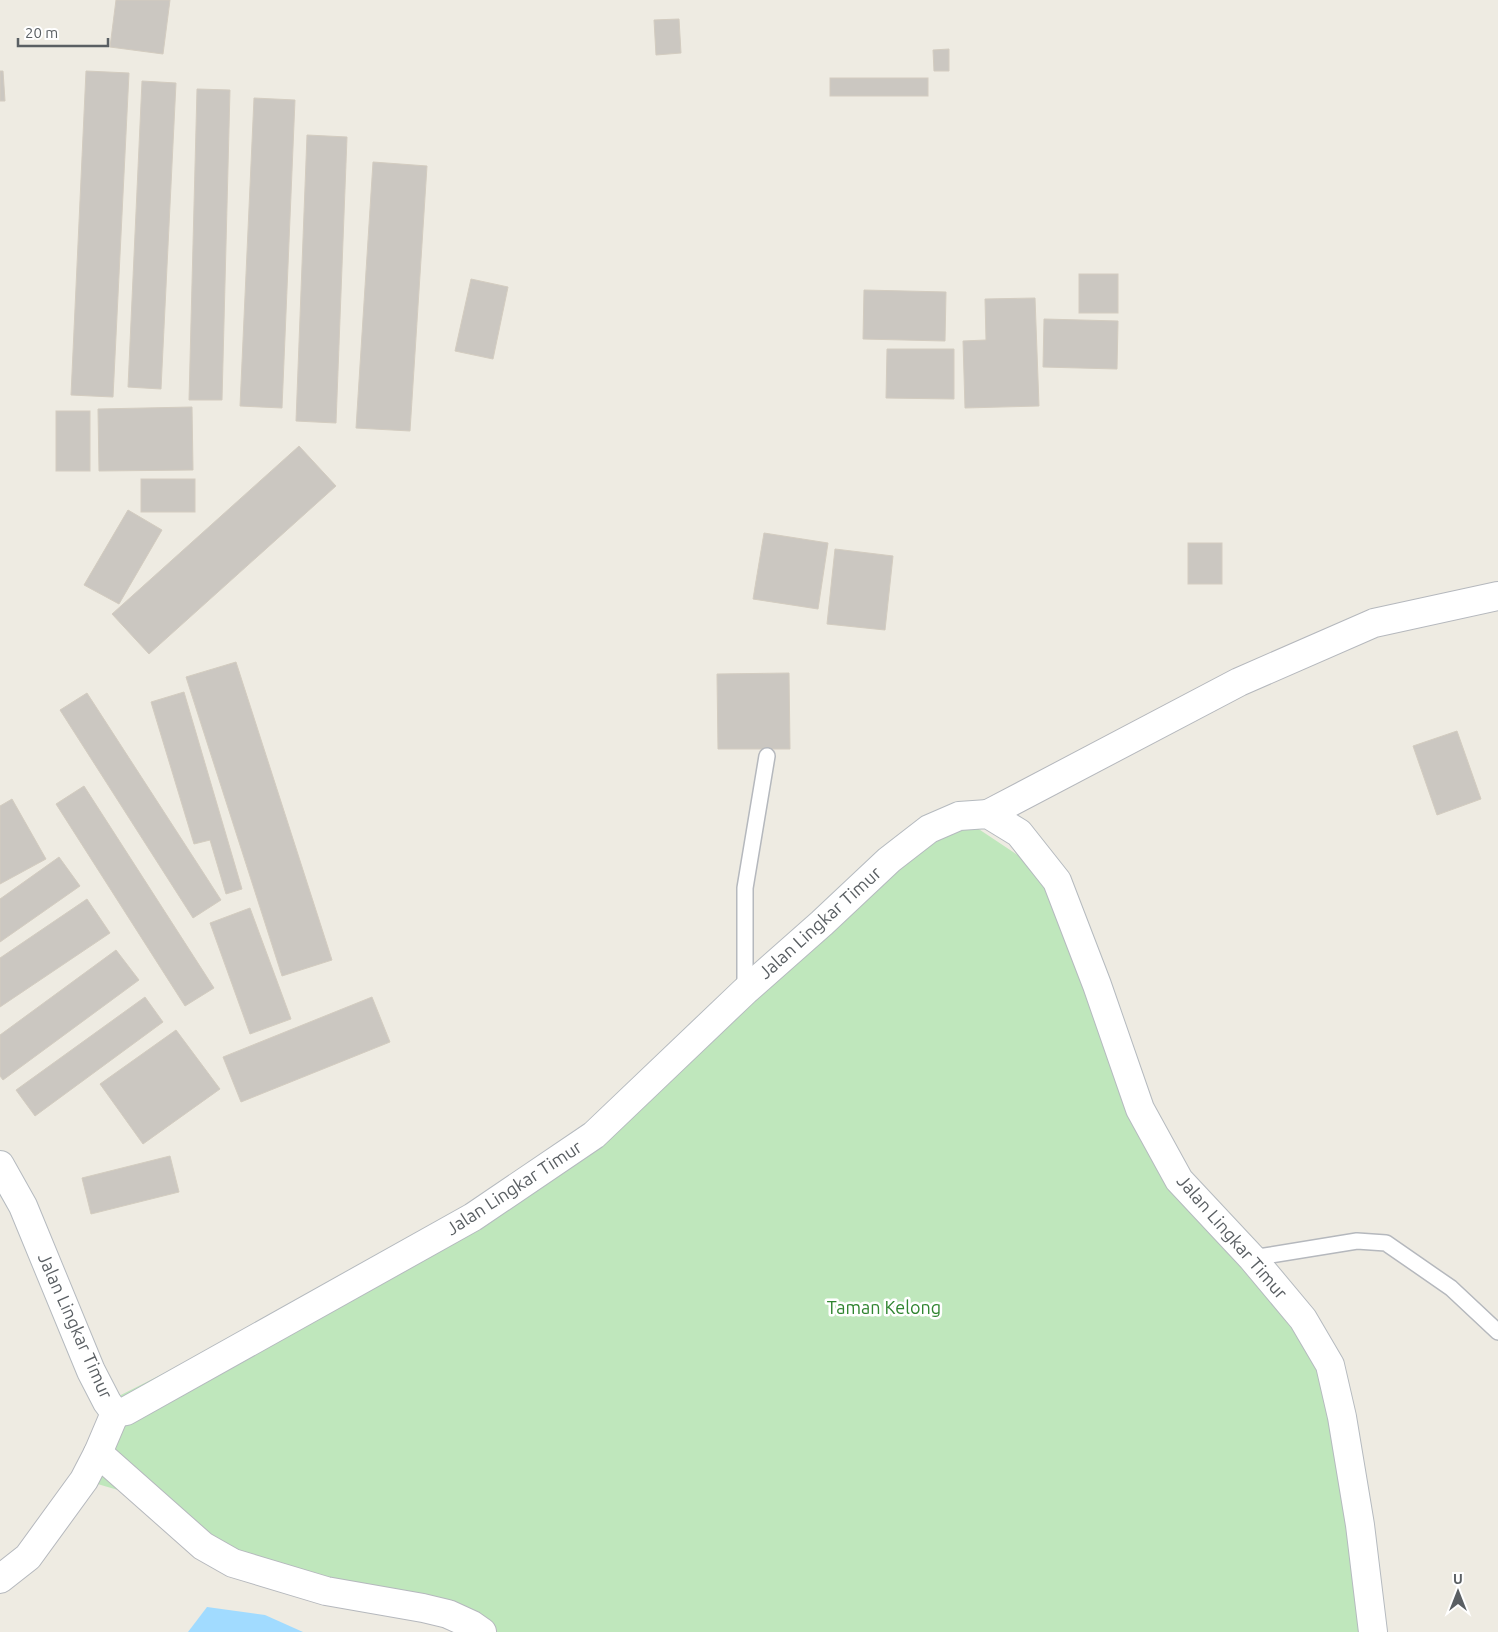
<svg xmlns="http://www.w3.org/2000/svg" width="1498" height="1632" font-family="Ubuntu,sans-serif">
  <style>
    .green { fill: #bfe7bc }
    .water { fill: #a1dbff }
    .building { fill: #cbc7c1; stroke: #d3ccc0 }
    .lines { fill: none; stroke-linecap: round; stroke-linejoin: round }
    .service-casing { stroke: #b5b8bd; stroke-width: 18 }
    .minor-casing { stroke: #b5b8bd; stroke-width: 30 }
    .secondary-casing { stroke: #b5babf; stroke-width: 30 }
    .service { stroke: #fff; stroke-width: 15 }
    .minor { stroke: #fff; stroke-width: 28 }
    .secondary { stroke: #fff; stroke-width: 28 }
    .labels { text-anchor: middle; stroke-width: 5; stroke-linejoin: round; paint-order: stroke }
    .street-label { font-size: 18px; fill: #5a5f63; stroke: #fff }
    .park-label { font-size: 18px; fill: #308530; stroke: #fff }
  </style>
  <rect width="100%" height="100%" fill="#eeebe2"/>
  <polygon class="green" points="959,816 1057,881 1140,1109 1330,1365 1373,1632 479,1632 203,1546 152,1500 84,1480 107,1402 473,1217"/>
  <polygon class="water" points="207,1607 265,1615 303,1632 188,1632"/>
  <g class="building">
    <polygon points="116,0 170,0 163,54 110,47"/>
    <polygon points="679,19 681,53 656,55 654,20"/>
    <polygon points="949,49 949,71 934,71 933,50"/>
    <polygon points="0,71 3,71 5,101 0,101"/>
    <polygon points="86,71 129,73 113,397 71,395"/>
    <rect x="830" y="78" width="98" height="18"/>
    <polygon points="142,81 176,83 161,389 128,387"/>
    <polygon points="197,89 230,90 222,400 189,400"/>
    <polygon points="254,98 295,100 282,408 240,406"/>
    <polygon points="307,135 347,137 336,423 296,421"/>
    <polygon points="373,162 427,166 410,431 356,428"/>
    <rect x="1079" y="274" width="39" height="39"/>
    <polygon points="471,279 508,287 493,359 455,351"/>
    <polygon points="864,290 946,292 945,341 863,339"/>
    <polygon points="1035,298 1039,406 965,408 963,341 986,340 985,299"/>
    <polygon points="1044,319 1118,321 1117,369 1043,367"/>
    <polygon points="887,349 954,349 954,399 886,398"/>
    <polygon points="192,407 193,470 99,471 98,409"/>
    <rect x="56" y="411" width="34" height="60"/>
    <polygon points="299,446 336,486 149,654 112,614"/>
    <rect x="141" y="479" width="54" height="33"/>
    <polygon points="128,510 162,530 119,604 84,585"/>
    <polygon points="764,533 828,543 818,609 753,599"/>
    <rect x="1188" y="543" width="34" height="41"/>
    <polygon points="835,549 893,556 885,630 827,624"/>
    <polygon points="236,662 332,960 282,976 186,677"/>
    <polygon points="789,673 790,749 718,749 717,674"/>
    <polygon points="184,692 242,889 226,894 210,840 194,844 151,702"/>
    <polygon points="87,693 221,900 193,918 60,710"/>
    <polygon points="1457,731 1481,799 1437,815 1413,746"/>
    <polygon points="84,786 214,988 185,1006 56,804"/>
    <polygon points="12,799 46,859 0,884 0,806"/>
    <polygon points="59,857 80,886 0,942 0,899"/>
    <polygon points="87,899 110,933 0,1007 0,958"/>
    <polygon points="250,908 291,1019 250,1034 210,923"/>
    <polygon points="116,950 139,980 3,1080 0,1076 0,1035"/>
    <polygon points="145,997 163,1022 35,1116 16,1090"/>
    <polygon points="372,997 390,1042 241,1102 223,1057"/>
    <polygon points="176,1030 220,1089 143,1144 100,1084"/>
    <polygon points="170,1156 179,1192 91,1214 82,1178"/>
  </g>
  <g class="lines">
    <defs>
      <g id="service">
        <polyline points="745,991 745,888 767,756"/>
        <polyline points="1252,1258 1357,1241 1386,1243 1451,1288 1498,1332"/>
      </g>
      <g id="minor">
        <polyline points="988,814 1239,682 1374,623 1498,596"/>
        <polyline points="98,1453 203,1546 233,1563 326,1591 423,1608 448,1614 472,1625 482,1632"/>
        <polyline points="0,1579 28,1557 84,1480 98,1453 115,1413"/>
      </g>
      <polyline id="secondary" points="0,1165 23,1206 91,1371 107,1402 115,1413 126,1411 473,1217 594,1135 745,991 822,923 889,860 929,829 959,816 988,814 1019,833 1057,881 1097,985 1140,1109 1179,1180 1252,1258 1303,1319 1330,1365 1342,1417 1360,1525 1373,1632"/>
    </defs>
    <use href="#service" class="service-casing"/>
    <use href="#minor" class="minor-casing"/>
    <use href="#secondary" class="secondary-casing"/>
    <use href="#service" class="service"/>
    <use href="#minor" class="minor"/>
    <use href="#secondary" class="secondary"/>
  </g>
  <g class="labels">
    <g class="street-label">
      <text transform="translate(820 923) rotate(-42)" y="6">Jalan Lingkar Timur</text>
      <text transform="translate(514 1188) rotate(-33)" y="6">Jalan Lingkar Timur</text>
      <text transform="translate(1232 1237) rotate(49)" y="6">Jalan Lingkar Timur</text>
      <text transform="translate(75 1326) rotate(66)" y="6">Jalan Lingkar Timur</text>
    </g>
    <g class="park-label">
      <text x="884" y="1314">Taman Kelong</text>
    </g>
  </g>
  <g transform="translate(1458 1592)" stroke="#ffffff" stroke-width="4" paint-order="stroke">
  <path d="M0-4L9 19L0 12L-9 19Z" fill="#5a5f63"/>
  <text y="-8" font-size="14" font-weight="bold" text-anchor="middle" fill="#5a5f63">U</text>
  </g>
  <path d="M18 38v8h90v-8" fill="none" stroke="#5a5f63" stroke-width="2.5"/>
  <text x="25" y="38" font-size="15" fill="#5a5f63" stroke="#ffffff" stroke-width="4" paint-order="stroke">20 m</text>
</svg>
